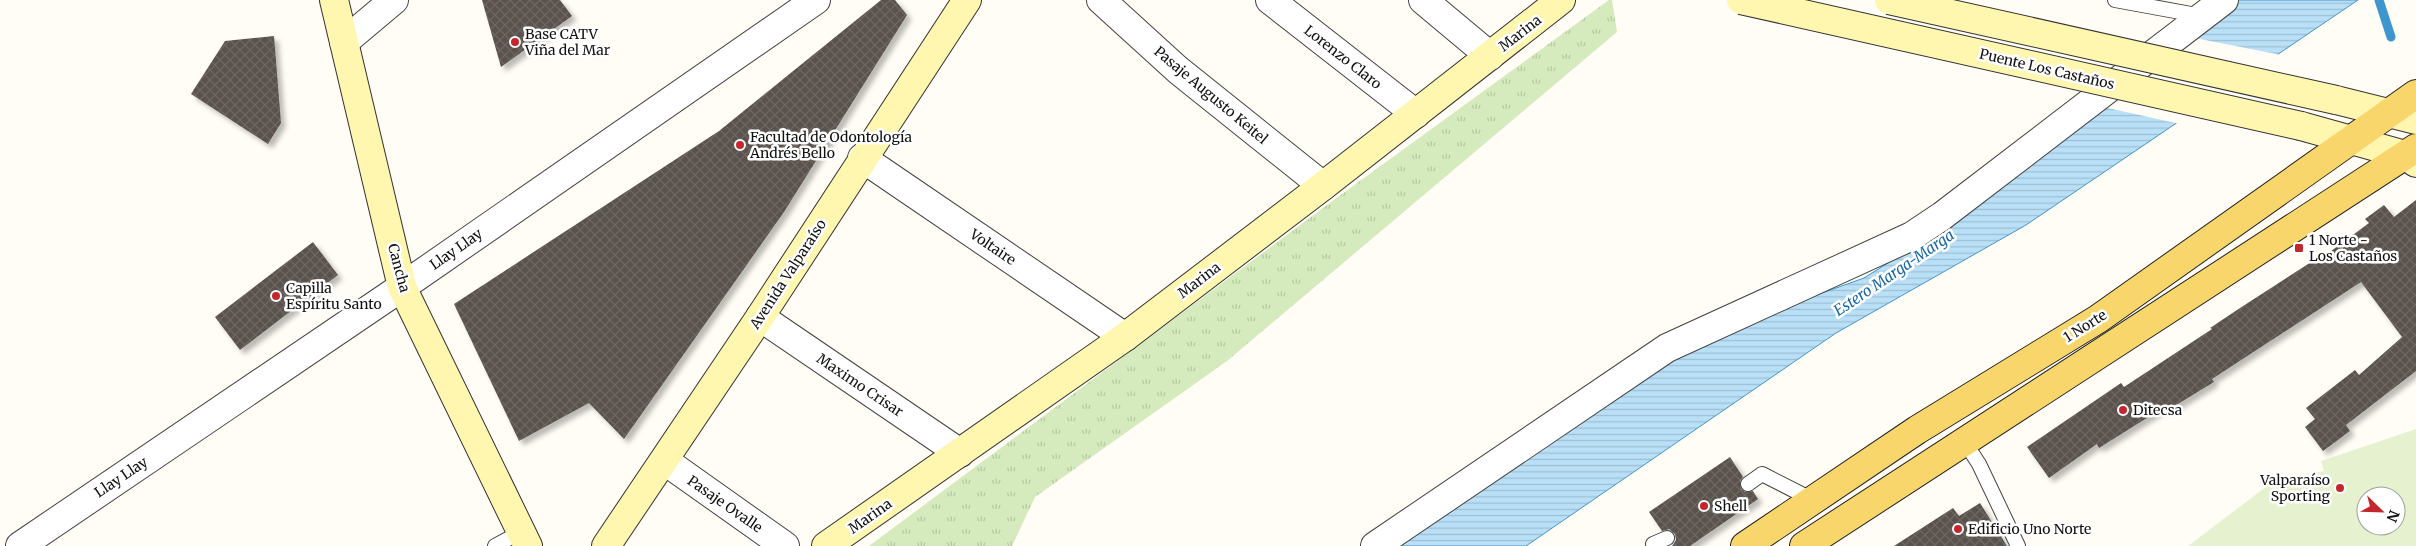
<svg xmlns="http://www.w3.org/2000/svg" width="2416" height="546" font-family="Merriweather,serif">
  <style>
    .grass { fill: url(#grass-tufts) }
    .pitch { fill: #e6f2cf; fill-rule: evenodd }
    .water { fill: url(#water-rules); stroke: #3f96cf }
    .pier { fill: #fffdf5 }
    .lines { fill: none; stroke-linecap: round; stroke-linejoin: round }
    .stream { stroke: #3f96cf; stroke-width: 9 }
    .building { fill: url(#building-cross-hatch); filter: url(#shadow) }
    .lane-casing { stroke: #444; stroke-width: 16 }
    .street-casing { stroke: #444; stroke-width: 30 }
    .secondary-casing { stroke: #333; stroke-width: 30 }
    .primary-casing { stroke: #222; stroke-width: 30 }
    .lane { stroke: #fff; stroke-width: 14 }
    .street { stroke: #fff; stroke-width: 28 }
    .secondary { stroke: #fff6b0; stroke-width: 28 }
    .primary { stroke: #f9d66b; stroke-width: 28 }
    .secondary-bridge-casing { stroke: #333; stroke-width: 30; stroke-linecap: butt }
    .secondary-bridge { stroke: #fff6b0; stroke-width: 28 }
    .poi-dot { fill: #c4262e; stroke: #fff; stroke-width: 2 }
    .labels { text-anchor: middle; stroke-width: 5; stroke-linejoin: round; paint-order: stroke }
    .street-label { font-size: 14px; fill: #111; stroke: #fff }
    .poi-label { font-size: 14px; fill: #111; stroke: #fff; text-anchor: start }
    .water-label { font-size: 15px; font-style: italic; fill: #1768a6; stroke: #fff }
  </style>
  <defs>
    <pattern id="grass-tufts" width="24" height="20" patternUnits="userSpaceOnUse" patternTransform="scale(1.25)"><rect width="24" height="20" fill="#d5ebbd"/><path d="M3 7l-1-3M5 7V3M7 7l1-3M15 17l-1-3M17 17v-4M19 17l1-3" fill="none" stroke="#b6c8a1"/></pattern>
    <pattern id="water-rules" width="6" height="5" patternUnits="userSpaceOnUse" patternTransform="scale(1.25)"><rect width="6" height="5" fill="#b9e0f7"/><path d="M0 2.5h6" fill="none" stroke="#9ebfd3"/></pattern>
    <pattern id="building-cross-hatch" width="8" height="8" patternUnits="userSpaceOnUse" patternTransform="scale(1.25)"><rect width="8" height="8" fill="#5a524d"/><path d="M0 0l8 8M0 8l8-8" fill="none" stroke="#6d6662"/></pattern>
    <filter id="shadow"><feDropShadow dx="4.5" dy="4.5" stdDeviation="2.5" flood-color="#0004"/></filter>
  </defs>
  <rect width="100%" height="100%" fill="#fffdf5"/>
  <polygon class="grass" points="1609,0 1612,0 1617,32 1227,361 1035,497 1012,546 869,546 1331,202"/>
  <path class="pitch" d="M2416,429V546H2188L2275,480L2324,471L2321,461ZM2366,496H2396V526H2366Z"/>
  <polygon class="water" points="2235,0 2358,0 2026,225 1836,333 1526,546 1396,546 1691,340 1864,278 1976,208"/>
  <polygon class="pier" points="2185,36 2281,55 2180,124 2099,106"/>
  <g class="lines">
    <polyline class="stream" points="2379,0 2391,37"/>
  </g>
  <g class="building">
    <polygon points="482,0 560,0 572,16 501,67"/>
    <polygon points="881,0 895,0 907,15 784,212 624,439 589,403 519,441 454,304 719,131"/>
    <polygon points="274,36 281,123 268,144 191,94 225,41"/>
    <polygon points="2416,200 2416,371 2346,425 2350,431 2323,451 2305,427 2315,419 2306,408 2355,370 2359,375 2402,337 2361,282 2212,379 2214,382 2168,410 2166,406 2099,448 2097,444 2049,478 2027,447 2121,383 2124,387 2212,329 2210,328 2240,308 2322,255 2323,257 2369,223 2365,219 2384,205 2394,217"/>
    <polygon points="313,242 338,275 240,350 215,317"/>
    <polygon points="1730,457 1743,477 1740,481 1741,489 1745,492 1753,491 1758,499 1690,546 1672,546 1676,540 1675,534 1669,529 1662,531 1649,512"/>
    <polygon points="1980,503 2007,546 1894,546 1953,508 1959,516"/>
  </g>
  <g class="lines">
    <defs>
      <g id="lane">
        <polyline points="2115,0 2202,16"/>
        <polyline points="1964,441 1979,464 2018,546"/>
        <polyline points="1748,484 1762,474 1813,500"/>
        <polyline points="495,546 521,532"/>
        <polyline points="1654,546 1653,544 1667,538"/>
      </g>
      <g id="street">
        <polyline points="1101,0 1178,70 1323,186"/>
        <polyline points="1270,0 1416,114"/>
        <polyline points="1423,0 1490,56"/>
        <polyline points="344,42 394,0"/>
        <polyline points="862,158 1125,337"/>
        <polyline points="760,317 960,453"/>
        <polyline points="665,461 785,546"/>
        <polyline points="20,546 402,287 816,0"/>
        <polyline points="1375,546 1667,348 1912,236 1942,216 2224,0"/>
      </g>
      <g id="secondary">
        <polyline points="334,0 402,287 528,546"/>
        <polyline points="2336,100 2416,120"/>
        <polyline points="2301,126 2405,155 2416,163"/>
        <polyline points="606,546 760,317 967,0"/>
        <polyline points="826,546 1125,337 1323,186 1561,0"/>
      </g>
      <g id="primary">
        <polyline points="1745,546 1917,430 2098,319 2416,94"/>
        <polyline points="1804,546 2416,148"/>
      </g>
    </defs>
    <use href="#lane" class="lane-casing"/>
    <use href="#street" class="street-casing"/>
    <use href="#secondary" class="secondary-casing"/>
    <use href="#primary" class="primary-casing"/>
    <use href="#lane" class="lane"/>
    <use href="#street" class="street"/>
    <use href="#secondary" class="secondary"/>
    <use href="#primary" class="primary"/>
    <defs>
      <g id="secondary-bridge">
        <polyline points="1741,0 2301,126"/>
        <polyline points="1889,0 2336,100"/>
      </g>
    </defs>
    <use href="#secondary-bridge" class="secondary-bridge-casing"/>
    <use href="#secondary-bridge" class="secondary-bridge"/>
  </g>
  <g class="poi-dot">
    <circle cx="515" cy="42" r="5"/>
    <circle cx="740" cy="145" r="5"/>
    <rect x="2294" y="243" width="10" height="10" rx="2.5"/>
    <circle cx="276" cy="296" r="5"/>
    <circle cx="2123" cy="410" r="5"/>
    <circle cx="2340" cy="488" r="5"/>
    <circle cx="1704" cy="506" r="5"/>
    <circle cx="1958" cy="529" r="5"/>
  </g>
  <g class="labels">
    <g class="street-label">
      <text transform="translate(1520 33) rotate(-38)" y="5">Marina</text>
      <text transform="translate(1343 57) rotate(38)" y="5">Lorenzo Claro</text>
      <text transform="translate(2047 69) rotate(13)" y="5">Puente Los Castaños</text>
      <text transform="translate(1211 95) rotate(40)" y="5">Pasaje Augusto Keitel</text>
      <text transform="translate(993 247) rotate(34)" y="5">Voltaire</text>
      <text transform="translate(456 249) rotate(-35)" y="5">Llay Llay</text>
      <text transform="translate(399 268) rotate(75)" y="5">Cancha</text>
      <text transform="translate(788 274) rotate(-57)" y="5">Avenida Valparaíso</text>
      <text transform="translate(1199 280) rotate(-37)" y="5">Marina</text>
      <text transform="translate(2085 326) rotate(-32)" y="5">1 Norte</text>
      <text transform="translate(860 385) rotate(34)" y="5">Maximo Crisar</text>
      <text transform="translate(121 477) rotate(-34)" y="5">Llay Llay</text>
      <text transform="translate(725 504) rotate(35)" y="5">Pasaje Ovalle</text>
      <text transform="translate(870 516) rotate(-35)" y="5">Marina</text>
    </g>
    <g class="poi-label">
      <text x="525" y="39">Base CATV<tspan x="525" dy="16">Viña del Mar</tspan></text>
      <text x="750" y="142">Facultad de Odontología<tspan x="750" dy="16">Andrés Bello</tspan></text>
      <text x="2309" y="245">1 Norte -<tspan x="2309" dy="16">Los Castaños</tspan></text>
      <text x="286" y="293">Capilla<tspan x="286" dy="16">Espíritu Santo</tspan></text>
      <text x="2133" y="415">Ditecsa</text>
      <text x="2330" y="485" text-anchor="end">Valparaíso<tspan x="2330" dy="16">Sporting</tspan></text>
      <text x="1714" y="511">Shell</text>
      <text x="1968" y="534">Edificio Uno Norte</text>
    </g>
    <g class="water-label">
      <text transform="translate(1894 273) rotate(-34)" y="5">Estero Marga-Marga</text>
    </g>
  </g>
  <g transform="translate(2381 511) rotate(113)"><circle r="24" fill="#ffffff" stroke="#a0a0a0"/>
  <path d="M0-4L9 19L0 12L-9 19Z" fill="#c4262e"/>
  <text y="-8" font-size="14" font-weight="bold" text-anchor="middle" fill="#111111">N</text>
  </g>
</svg>
